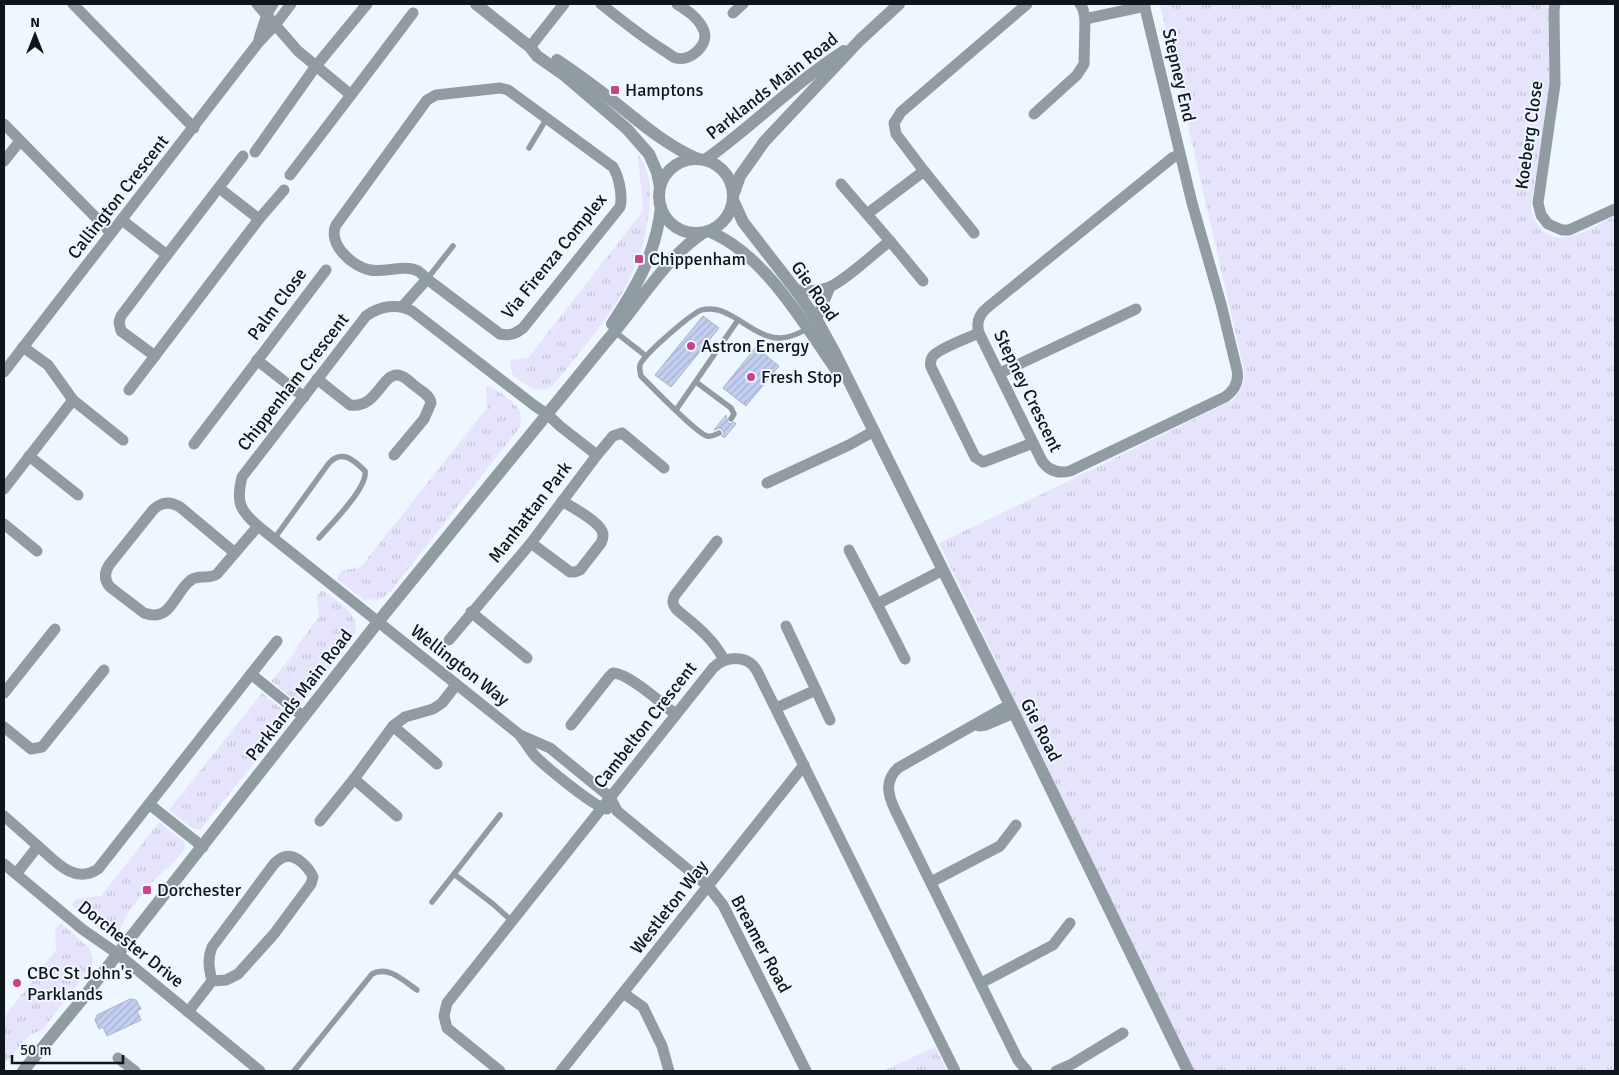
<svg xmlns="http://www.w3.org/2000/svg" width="1619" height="1075" font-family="Signika,sans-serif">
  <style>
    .grass { fill: url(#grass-tufts) }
    .building { fill: url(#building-hatch); stroke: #a8b2ca }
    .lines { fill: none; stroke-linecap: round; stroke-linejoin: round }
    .service { stroke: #909ca2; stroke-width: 5.5 }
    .minor { stroke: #909ca2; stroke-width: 11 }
    .tertiary { stroke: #909ca2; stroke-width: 12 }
    .poi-dot { fill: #c8448a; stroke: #eef6ff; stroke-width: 2 }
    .labels { text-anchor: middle; stroke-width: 4; stroke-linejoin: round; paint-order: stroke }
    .street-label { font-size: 18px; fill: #0e161c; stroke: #eef6ff }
    .poi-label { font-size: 18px; fill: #0e161c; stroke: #eef6ff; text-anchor: start }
  </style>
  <defs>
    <pattern id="grass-tufts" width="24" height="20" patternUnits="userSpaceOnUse" patternTransform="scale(1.25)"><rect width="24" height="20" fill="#e6e4fd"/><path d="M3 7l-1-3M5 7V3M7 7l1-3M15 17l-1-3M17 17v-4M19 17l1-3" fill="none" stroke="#c4c3d8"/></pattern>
    <pattern id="building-hatch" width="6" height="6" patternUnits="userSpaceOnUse" patternTransform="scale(1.25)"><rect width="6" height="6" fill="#c2cff0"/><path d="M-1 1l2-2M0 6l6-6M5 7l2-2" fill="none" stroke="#a6b1cd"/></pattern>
  </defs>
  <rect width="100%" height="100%" fill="#eef6ff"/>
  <g class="grass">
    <path d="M1160,4H1548L1550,90L1531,206C1533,225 1548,241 1568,237C1584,234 1600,223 1615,216V1071H1194L939,543L1046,492L1233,400C1241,391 1245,383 1244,370Z"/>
    <path d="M638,155C652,173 651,191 649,213C640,285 598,330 554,384C538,398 525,384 512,374L510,360L528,358L643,211Z"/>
    <path d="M486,386C494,387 515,402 519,410C522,415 521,421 520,427L391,591C384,599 377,601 367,599L365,601L337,579L342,570L360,568L487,408Z"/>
    <path d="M322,590C338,602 365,616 353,638L304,701H296L271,681L296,651L297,646L319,617L317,596Z"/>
    <polygon points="262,693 286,712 289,720 200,830 192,828 169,810"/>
    <polygon points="159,822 184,842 185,848 177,859 150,884 129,911 120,929 116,931 102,931 72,905 76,899 101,896"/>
    <polygon points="61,923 88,947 91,952 93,959 91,967 43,1029 30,1035 4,1064 4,1017 56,950 55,929"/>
    <polygon points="935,1047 947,1071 883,1071"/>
  </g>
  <g class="building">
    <polygon points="703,316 719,328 671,387 655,375"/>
    <polygon points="756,347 779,366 746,406 723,388"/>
    <polygon points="726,415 728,423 731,424 734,422 736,424 724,438 722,436 724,433 722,429 719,428 714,430"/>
    <polygon points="130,999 136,1000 141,1009 137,1011 141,1020 107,1036 103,1027 99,1029 95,1020 97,1015"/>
  </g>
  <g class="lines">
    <g class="service">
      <polyline points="529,148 547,118"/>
      <polyline points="427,279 453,246"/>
      <polyline points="614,331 646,356"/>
      <polyline points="696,382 731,408 734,414 731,419"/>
      <polyline points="676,410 738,320"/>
      <path d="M719,433C715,435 712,437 707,436C696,433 652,387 641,376C640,372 639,369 640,365C643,355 686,319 696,313C699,310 706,309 710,309C719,309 724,312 732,316C761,333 775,349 808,328"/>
      <path d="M274,539L329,463C342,449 354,460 365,471C368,488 330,525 319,538"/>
      <polyline points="500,815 454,874 493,904 512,921"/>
      <polyline points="432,902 454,874"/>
      <path d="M294,1071L372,974C388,965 404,981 417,990"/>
    </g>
    <g class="minor">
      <polyline points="73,4 194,128"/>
      <polyline points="257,4 298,51 351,95 290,175"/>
      <path d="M601,4C621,20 641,36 663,50C667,52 672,57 676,58C690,62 709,45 704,31C699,18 688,11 677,4"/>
      <path d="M1144,4L1192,203L1221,304L1237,370C1239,381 1235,390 1225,397L1070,471C1058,474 1049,471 1042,461L979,333C976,323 979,314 988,307L1172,158L1180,154"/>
      <polyline points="1555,4 1554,10 1555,84 1538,203 1541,215 1548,224 1562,230 1569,230 1615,209"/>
      <polyline points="733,13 743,4"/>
      <polyline points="1085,19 1145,6"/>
      <polyline points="259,39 267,14 273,4"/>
      <polyline points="530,47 564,4"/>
      <polyline points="351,95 413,13"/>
      <polyline points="1034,114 1077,75 1084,64 1085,19 1083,9 1080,4"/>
      <polyline points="4,124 111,233"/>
      <polyline points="255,152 316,66 367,4"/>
      <polyline points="4,161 20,141"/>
      <polyline points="924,171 974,233"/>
      <polyline points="841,184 890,241"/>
      <polyline points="219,188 259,219 284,190"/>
      <polyline points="867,214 924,171 896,134 894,123 901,112 1027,4"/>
      <polyline points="122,220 167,255 243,156"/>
      <path d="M796,290C806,291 818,291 827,288C843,283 875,252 890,241L923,281"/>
      <path d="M403,306L427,279C424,276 421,273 418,271C404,264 385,273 370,270C353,267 327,244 336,225L427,100L436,95L500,88L508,90L613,167C619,177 623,196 620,207L523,328C515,334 510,336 500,334L427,279"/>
      <polyline points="816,320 830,287"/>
      <path d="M979,333C968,338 940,348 933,356C930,360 930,363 931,367L975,457L983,462L986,461L1033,443"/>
      <polyline points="23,347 48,365 73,400 123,440"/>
      <polyline points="155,356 121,331 119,322 121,316 167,255"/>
      <polyline points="257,360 304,397"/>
      <polyline points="4,372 258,43 275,25 291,4"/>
      <polyline points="1000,373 1136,309"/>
      <path d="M317,379L350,405C377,409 382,373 398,375C405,376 410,382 415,386C421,391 430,395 431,403L424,419L394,455"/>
      <polyline points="129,390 259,219"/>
      <polyline points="194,444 326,270"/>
      <polyline points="597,455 613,436 622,433 664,468"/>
      <polyline points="29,456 78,495"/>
      <polyline points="767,483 849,445 874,431"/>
      <polyline points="4,489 73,400"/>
      <polyline points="4,524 37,551"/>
      <path d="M717,541L675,595C672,601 672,604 677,610C695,625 713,638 724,660"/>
      <path d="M531,543L570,572H575L580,570L601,543C603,539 604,535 602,531C598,521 572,507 562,501"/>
      <polyline points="849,550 877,604 943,570"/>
      <path d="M235,553L180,507C170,501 161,502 153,510L109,565C104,573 104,580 110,587L144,613C172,623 174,592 191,580C199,574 208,580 217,574L258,526"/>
      <polyline points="877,604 905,659"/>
      <polyline points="471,612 527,658"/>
      <path d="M449,640L531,543L597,455L561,427L547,414L535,406L412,311C397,303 380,306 366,316L242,477C236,501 239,510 258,526L520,735L550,748L610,797L617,811L708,886L723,905L806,1071"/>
      <polyline points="251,674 304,717"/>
      <polyline points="816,690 830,720"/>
      <polyline points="4,693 55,629"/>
      <path d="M1009,705L898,768C884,781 888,795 895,810L1018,1060L1027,1071"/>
      <polyline points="776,708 816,690 786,626"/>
      <path d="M571,725L609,677L613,673C628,673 663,704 675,714"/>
      <polyline points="393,726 437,764"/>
      <polyline points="979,726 986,725 1014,713"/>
      <polyline points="4,727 31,749 42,747 104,670"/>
      <path d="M521,737C526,743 530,750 535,756C545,766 595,808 607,809"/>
      <polyline points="354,779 397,816"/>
      <polyline points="149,804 203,847"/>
      <polyline points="4,816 38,846 16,874"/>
      <polyline points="320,821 354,779 393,726 405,717 433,709 442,703 456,685"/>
      <path d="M38,846C55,861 74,885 98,869L277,641"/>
      <polyline points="4,864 82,929 118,954 260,1071"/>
      <polyline points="931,882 1000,846 1016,825"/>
      <polyline points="981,983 1053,945 1070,923"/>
      <polyline points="623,993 643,1007 662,1046 669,1071"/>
      <path d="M188,1012L212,981C209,968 207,959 212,947L274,864C277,861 281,858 284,857C296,853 309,868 313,877L311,884L274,934L238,974L226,980L212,981"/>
      <polyline points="118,1058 135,1071"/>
      <path d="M500,1071L447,1028L444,1016L447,1003L713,668C725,656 748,654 757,671L955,1071"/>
      <polyline points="561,1071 804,765"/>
      <polyline points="1056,1071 1072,1064 1123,1033"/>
    </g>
    <g class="tertiary">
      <polyline points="476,4 530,47 537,56 564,75 627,129 649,154 657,172 660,187"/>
      <path d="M557,60C578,74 598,89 617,104C643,125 668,146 698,159"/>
      <circle cx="696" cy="196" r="37"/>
      <path d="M705,160C753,126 794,83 844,51"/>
      <polyline points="734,193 740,176 764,142 860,40 899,4"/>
      <polyline points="733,200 743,222 798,293 818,322 835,353 1014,713 1188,1071"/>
      <path d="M708,231C764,253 804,324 837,371"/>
      <path d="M612,324C637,286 656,253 661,207"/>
      <path d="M23,1071L80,1002L378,622L605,343C636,308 665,258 703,233"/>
    </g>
  </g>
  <g class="poi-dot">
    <rect x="610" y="85" width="10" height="10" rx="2.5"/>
    <rect x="634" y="254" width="10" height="10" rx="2.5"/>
    <circle cx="691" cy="346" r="5"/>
    <circle cx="751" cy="377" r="5"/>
    <rect x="142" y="885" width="10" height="10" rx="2.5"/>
    <circle cx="17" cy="983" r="5"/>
  </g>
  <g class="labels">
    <g class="street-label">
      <text transform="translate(1179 75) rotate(77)" y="6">Stepney End</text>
      <text transform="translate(772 86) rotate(-38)" y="6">Parklands Main Road</text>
      <text transform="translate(1529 135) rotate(-82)" y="6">Koeberg Close</text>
      <text transform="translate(118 197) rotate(-52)" y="6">Callington Crescent</text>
      <text transform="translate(554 256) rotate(-51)" y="6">Via Firenza Complex</text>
      <text transform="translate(815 291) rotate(55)" y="6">Gie Road</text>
      <text transform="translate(277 304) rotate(-53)" y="6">Palm Close</text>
      <text transform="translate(293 382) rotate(-52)" y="6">Chippenham Crescent</text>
      <text transform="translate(1028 391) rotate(64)" y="6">Stepney Crescent</text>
      <text transform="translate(530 512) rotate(-52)" y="6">Manhattan Park</text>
      <text transform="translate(460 665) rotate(38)" y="6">Wellington Way</text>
      <text transform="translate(299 695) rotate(-52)" y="6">Parklands Main Road</text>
      <text transform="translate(645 725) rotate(-52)" y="6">Cambelton Crescent</text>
      <text transform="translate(1041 730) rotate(63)" y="6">Gie Road</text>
      <text transform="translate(669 907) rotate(-52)" y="6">Westleton Way</text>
      <text transform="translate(131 944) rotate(38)" y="6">Dorchester Drive</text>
      <text transform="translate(761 944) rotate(62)" y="6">Breamer Road</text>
    </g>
    <g class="poi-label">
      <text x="625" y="96">Hamptons</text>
      <text x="649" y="265">Chippenham</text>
      <text x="701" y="352">Astron Energy</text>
      <text x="761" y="383">Fresh Stop</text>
      <text x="157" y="896">Dorchester</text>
      <text x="27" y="979">CBC St John's<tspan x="27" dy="21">Parklands</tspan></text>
    </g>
  </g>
  <rect width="1619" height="1075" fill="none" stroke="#0e161c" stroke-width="10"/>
  <g transform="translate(35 35)" stroke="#eef6ff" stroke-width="4" paint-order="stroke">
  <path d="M0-4L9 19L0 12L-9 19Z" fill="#0e161c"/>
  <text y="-8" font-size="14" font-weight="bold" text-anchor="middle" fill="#0e161c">N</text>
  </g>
  <path d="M12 1055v8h111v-8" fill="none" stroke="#0e161c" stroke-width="2.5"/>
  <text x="20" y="1055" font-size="15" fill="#0e161c" stroke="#eef6ff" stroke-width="4" paint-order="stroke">50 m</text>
</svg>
